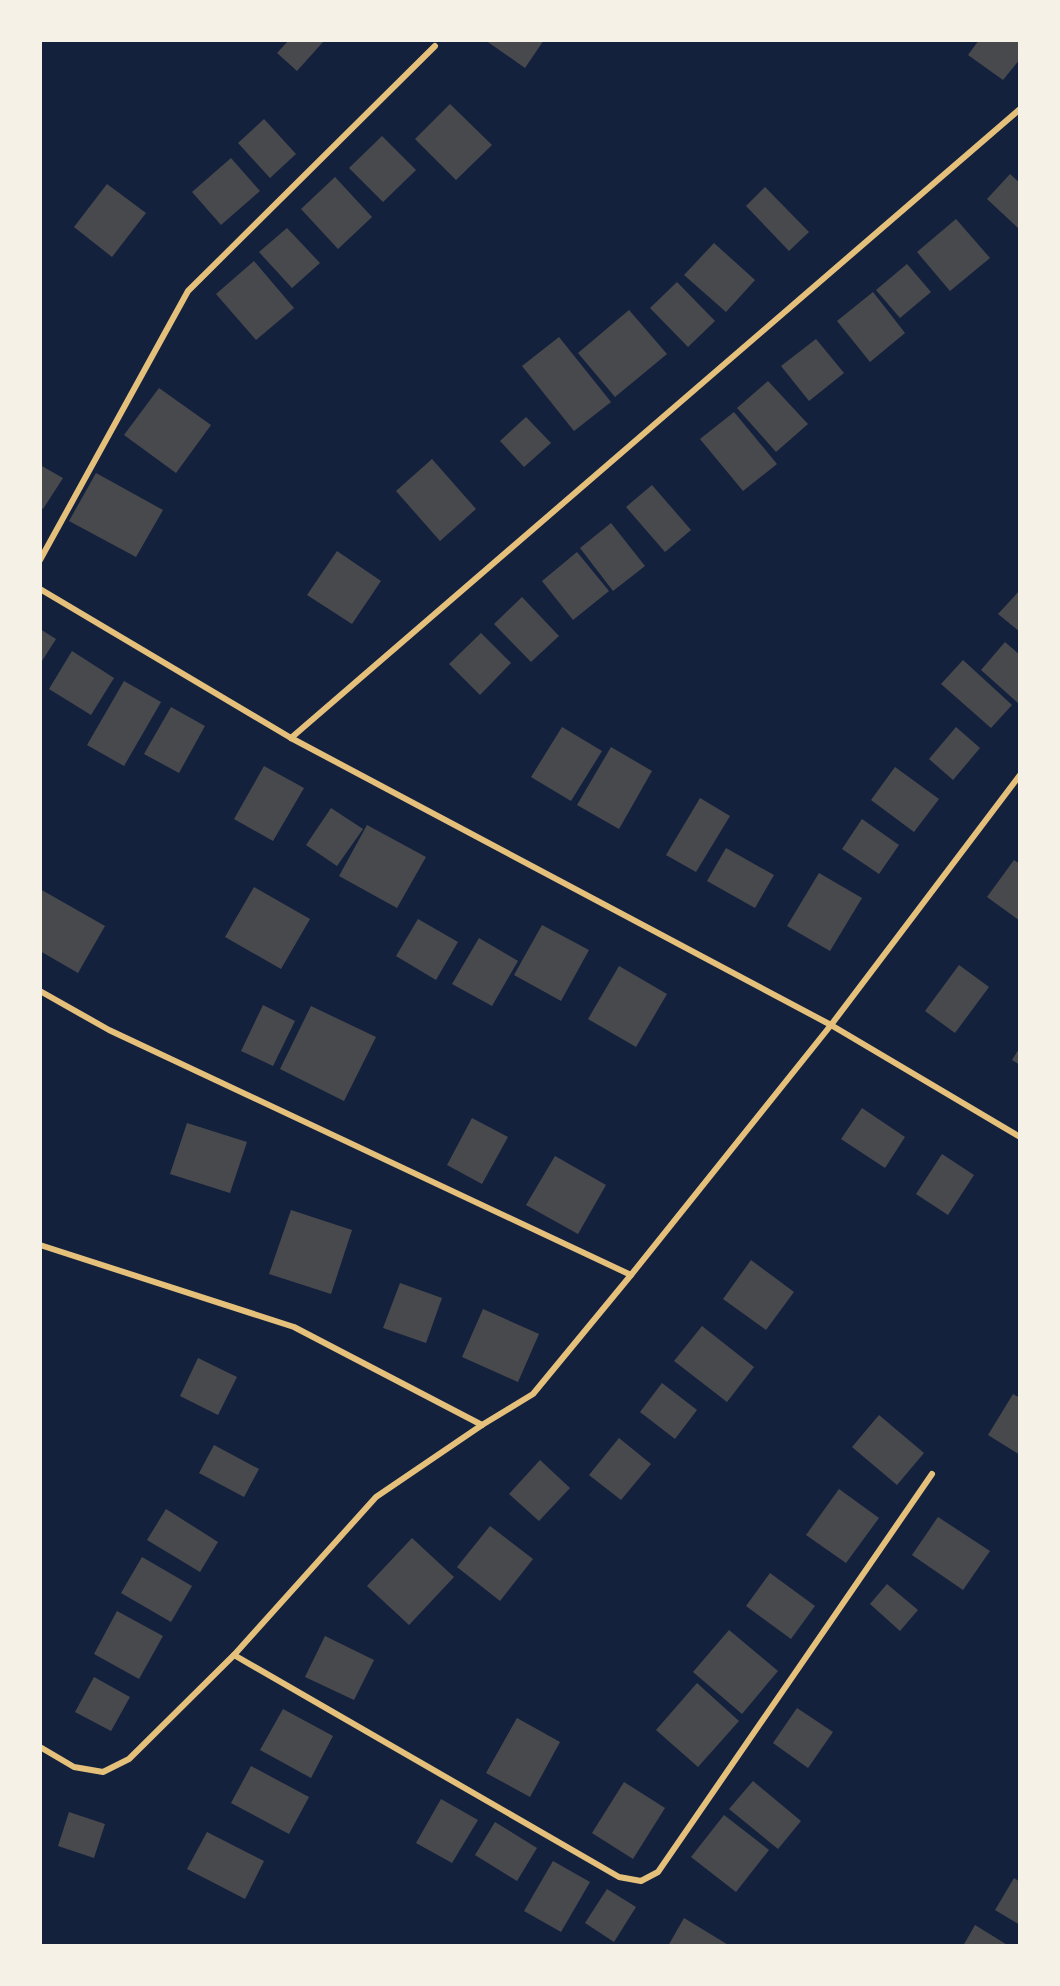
<svg xmlns="http://www.w3.org/2000/svg" width="1060" height="1986" font-family="'Source Serif 4',serif">
  <style>
    .building { fill: #48494c }
    .lines { fill: none; stroke-linecap: round; stroke-linejoin: round }
    .minor { stroke: #e5c07b; stroke-width: 6 }
  </style>
  <rect width="100%" height="100%" fill="#14213d"/>
  <g class="building">
    <polygon points="289,40 322,40 323,42 297,71 277,53"/>
    <polygon points="485,40 544,40 525,68"/>
    <polygon points="979,40 1020,40 1020,59 1003,80 968,55"/>
    <polygon points="450,104 492,145 456,180 415,139"/>
    <polygon points="264,119 296,154 270,178 238,143"/>
    <polygon points="382,136 416,170 383,202 349,168"/>
    <polygon points="231,158 260,191 221,225 192,192"/>
    <polygon points="1010,174 1020,183 1020,226 1018,228 987,199"/>
    <polygon points="335,177 372,217 338,249 301,209"/>
    <polygon points="107,184 146,213 112,257 74,227"/>
    <polygon points="765,187 809,232 789,251 746,206"/>
    <polygon points="956,219 990,258 950,291 917,252"/>
    <polygon points="287,228 320,263 292,288 259,252"/>
    <polygon points="714,243 755,280 726,312 684,275"/>
    <polygon points="254,261 294,308 256,340 216,294"/>
    <polygon points="907,264 931,292 900,318 876,290"/>
    <polygon points="677,282 715,321 688,347 650,308"/>
    <polygon points="873,292 905,333 870,362 837,321"/>
    <polygon points="629,310 667,354 615,397 578,353"/>
    <polygon points="559,337 611,402 574,431 522,366"/>
    <polygon points="816,339 844,373 809,401 781,366"/>
    <polygon points="768,381 808,424 776,452 737,408"/>
    <polygon points="159,388 211,425 176,473 124,435"/>
    <polygon points="734,412 777,464 743,491 700,439"/>
    <polygon points="526,417 551,443 524,467 500,441"/>
    <polygon points="432,459 476,509 440,541 396,491"/>
    <polygon points="40,465 63,478 43,509 40,507"/>
    <polygon points="96,473 163,510 136,557 69,521"/>
    <polygon points="652,485 691,530 665,552 626,507"/>
    <polygon points="611,523 645,566 613,591 580,548"/>
    <polygon points="337,551 381,581 352,624 307,595"/>
    <polygon points="577,552 609,591 573,620 542,581"/>
    <polygon points="1020,590 1020,632 998,614"/>
    <polygon points="522,597 559,636 531,662 494,624"/>
    <polygon points="40,629 56,639 40,664"/>
    <polygon points="481,633 511,663 480,695 449,664"/>
    <polygon points="1005,642 1020,655 1018,703 981,670"/>
    <polygon points="72,651 114,678 91,715 49,689"/>
    <polygon points="963,660 1012,705 991,728 941,684"/>
    <polygon points="124,681 161,702 124,766 87,745"/>
    <polygon points="171,707 205,726 179,773 144,754"/>
    <polygon points="562,727 602,751 571,801 531,777"/>
    <polygon points="956,727 980,748 953,780 929,759"/>
    <polygon points="611,747 652,771 619,829 577,805"/>
    <polygon points="264,766 304,788 273,841 234,819"/>
    <polygon points="895,767 939,799 914,832 871,800"/>
    <polygon points="700,798 730,816 696,872 666,855"/>
    <polygon points="331,808 363,829 337,866 306,845"/>
    <polygon points="862,819 899,845 879,874 842,849"/>
    <polygon points="367,825 426,857 397,908 339,876"/>
    <polygon points="726,848 774,875 755,908 707,881"/>
    <polygon points="1014,860 1020,864 1020,921 987,897"/>
    <polygon points="819,873 862,898 830,951 787,926"/>
    <polygon points="254,887 310,919 281,969 225,937"/>
    <polygon points="40,889 105,926 78,973 40,951"/>
    <polygon points="418,919 458,942 436,980 396,956"/>
    <polygon points="542,925 589,950 561,1001 514,975"/>
    <polygon points="479,938 518,961 492,1006 452,984"/>
    <polygon points="959,965 989,987 955,1033 925,1011"/>
    <polygon points="619,966 667,994 636,1047 588,1019"/>
    <polygon points="263,1005 295,1021 273,1066 241,1051"/>
    <polygon points="311,1006 376,1037 344,1101 280,1069"/>
    <polygon points="1020,1047 1020,1065 1012,1060"/>
    <polygon points="862,1108 905,1137 885,1168 841,1139"/>
    <polygon points="472,1118 508,1137 482,1184 447,1165"/>
    <polygon points="187,1123 247,1142 230,1193 170,1174"/>
    <polygon points="942,1154 974,1175 948,1215 916,1194"/>
    <polygon points="555,1156 606,1185 578,1234 526,1205"/>
    <polygon points="291,1210 352,1230 331,1294 269,1274"/>
    <polygon points="751,1260 794,1292 766,1330 723,1299"/>
    <polygon points="400,1283 442,1298 426,1343 383,1328"/>
    <polygon points="483,1309 539,1334 518,1382 462,1357"/>
    <polygon points="702,1326 754,1367 727,1402 674,1361"/>
    <polygon points="198,1358 237,1377 218,1415 180,1396"/>
    <polygon points="662,1383 697,1410 675,1439 640,1412"/>
    <polygon points="1013,1394 1020,1398 1020,1455 988,1435"/>
    <polygon points="879,1415 924,1453 897,1485 852,1447"/>
    <polygon points="619,1438 651,1464 621,1500 589,1475"/>
    <polygon points="214,1445 259,1469 244,1497 199,1473"/>
    <polygon points="540,1460 570,1488 539,1521 509,1494"/>
    <polygon points="839,1489 879,1518 846,1563 806,1535"/>
    <polygon points="166,1509 218,1542 200,1572 147,1540"/>
    <polygon points="938,1517 990,1551 963,1590 912,1555"/>
    <polygon points="490,1526 533,1559 500,1601 457,1567"/>
    <polygon points="412,1538 454,1577 409,1625 367,1586"/>
    <polygon points="142,1557 192,1586 171,1622 121,1593"/>
    <polygon points="770,1573 815,1606 791,1639 746,1606"/>
    <polygon points="887,1584 918,1610 900,1631 870,1604"/>
    <polygon points="117,1611 163,1636 139,1679 94,1654"/>
    <polygon points="729,1630 778,1671 742,1714 693,1672"/>
    <polygon points="325,1636 374,1660 354,1700 305,1677"/>
    <polygon points="94,1677 130,1697 111,1731 75,1712"/>
    <polygon points="697,1683 739,1721 698,1767 656,1730"/>
    <polygon points="797,1708 833,1732 808,1768 773,1743"/>
    <polygon points="283,1709 333,1736 311,1778 260,1750"/>
    <polygon points="517,1718 560,1742 530,1797 486,1773"/>
    <polygon points="251,1766 309,1797 289,1834 231,1803"/>
    <polygon points="753,1781 801,1821 778,1849 729,1809"/>
    <polygon points="624,1782 665,1808 633,1859 592,1833"/>
    <polygon points="441,1799 478,1820 452,1863 416,1843"/>
    <polygon points="69,1812 105,1824 94,1858 58,1846"/>
    <polygon points="724,1815 769,1850 736,1892 691,1857"/>
    <polygon points="495,1822 537,1848 517,1881 475,1855"/>
    <polygon points="207,1832 264,1861 245,1899 187,1869"/>
    <polygon points="553,1861 590,1882 561,1932 524,1911"/>
    <polygon points="1014,1878 1020,1882 1020,1925 995,1910"/>
    <polygon points="607,1889 636,1907 614,1942 585,1923"/>
    <polygon points="684,1918 730,1946 668,1946"/>
    <polygon points="975,1925 1009,1946 963,1946"/>
  </g>
  <g class="lines">
    <g class="minor">
      <polyline points="40,560 188,291 435,46"/>
      <polyline points="40,589 291,738 831,1025 1020,1137"/>
      <polyline points="291,738 1020,109"/>
      <polyline points="40,991 109,1030 631,1275"/>
      <polyline points="40,1245 294,1327 482,1425"/>
      <polyline points="234,1655 619,1877 641,1881 658,1872 932,1474"/>
      <polyline points="40,1747 74,1767 103,1772 129,1759 234,1655 376,1497 482,1425 533,1394 631,1275 831,1025 1020,775"/>
    </g>
  </g>
  <rect width="1060" height="1986" fill="none" stroke="#f6f1e7" stroke-width="84"/>
</svg>
